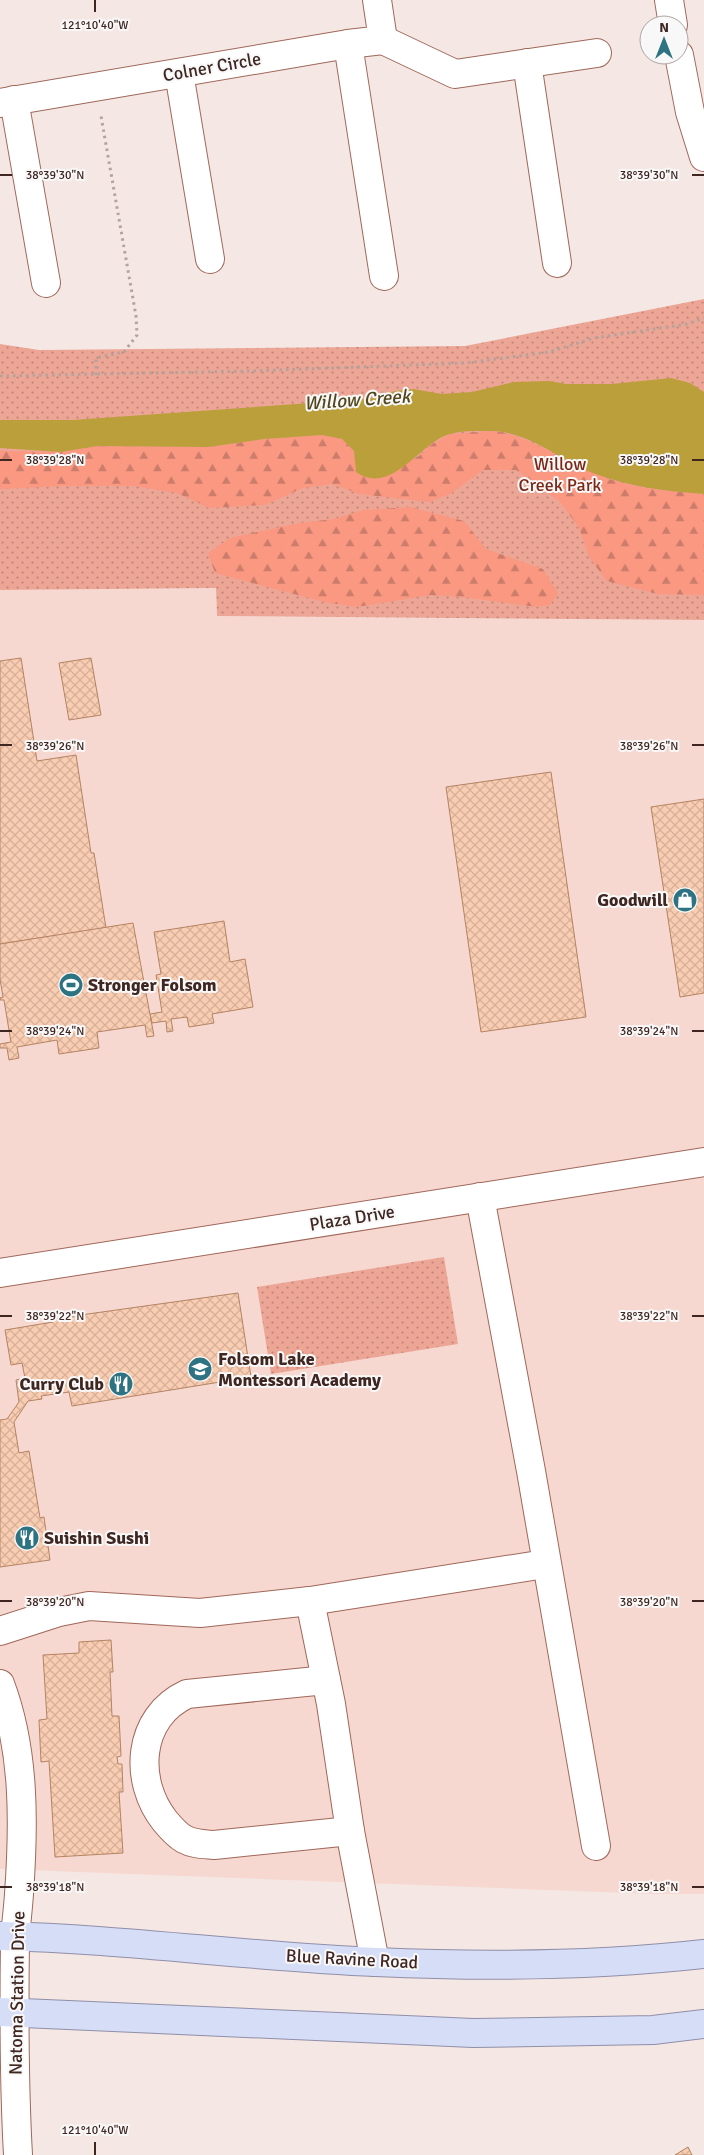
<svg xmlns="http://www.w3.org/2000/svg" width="704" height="2155" font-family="Signika,sans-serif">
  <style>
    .built { fill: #f6d8d1 }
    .grass { fill: url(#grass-dots) }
    .forest { fill: url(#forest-firs) }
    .water { fill: #ba9f3a }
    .building { fill: url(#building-cross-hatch); stroke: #b58362 }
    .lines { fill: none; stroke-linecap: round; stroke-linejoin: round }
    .minor-casing { stroke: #a06759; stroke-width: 30 }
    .major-casing { stroke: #908ea8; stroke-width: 30 }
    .path { stroke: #b3a29d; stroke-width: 3; stroke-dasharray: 2.5 4; stroke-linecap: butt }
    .minor { stroke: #fff; stroke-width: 28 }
    .major { stroke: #d6ddf7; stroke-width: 28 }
    .ticks { fill: none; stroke: #3f2621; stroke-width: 2 }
    .labels { text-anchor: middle; stroke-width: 4; stroke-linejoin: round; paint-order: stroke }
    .street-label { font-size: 18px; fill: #3f2621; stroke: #f8f8f8 }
    .park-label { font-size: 18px; fill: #7c2715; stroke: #f8f8f8 }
    .poi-label { font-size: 18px; font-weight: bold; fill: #3f2621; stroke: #f8f8f8; text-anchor: start }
    .water-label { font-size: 19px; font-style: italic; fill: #52461d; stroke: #f8f8f8 }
    .ticks-label { font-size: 12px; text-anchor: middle; fill: #3f2621; stroke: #f8f8f8; stroke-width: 4; stroke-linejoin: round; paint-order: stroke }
  </style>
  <defs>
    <pattern id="grass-dots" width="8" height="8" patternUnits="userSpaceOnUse" patternTransform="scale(1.25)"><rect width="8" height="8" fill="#eda695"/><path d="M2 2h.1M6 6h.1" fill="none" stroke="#c18779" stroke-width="1.8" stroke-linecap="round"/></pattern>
    <pattern id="forest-firs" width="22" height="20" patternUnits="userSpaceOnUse" patternTransform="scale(1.25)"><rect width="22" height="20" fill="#fa9882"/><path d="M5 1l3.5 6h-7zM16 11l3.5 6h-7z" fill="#cc7c6a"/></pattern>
    <pattern id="building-cross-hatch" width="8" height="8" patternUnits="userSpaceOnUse" patternTransform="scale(1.25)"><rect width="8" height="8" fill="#f9cdb1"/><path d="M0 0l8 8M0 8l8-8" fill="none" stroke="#d6b098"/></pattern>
  </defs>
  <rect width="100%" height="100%" fill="#f5e8e4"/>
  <polygon class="built" points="216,588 217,616 704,620 704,1894 653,1894 0,1869 0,590"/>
  <g class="grass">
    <polygon points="704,299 704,620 217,616 216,588 0,590 0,344 39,350 465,346"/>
    <polygon points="444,1257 458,1344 271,1374 257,1287"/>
  </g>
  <g class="forest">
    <path d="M492,431C528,434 558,458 591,472C627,488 665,491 704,494V595L658,594L607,581L589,557L579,528L560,502L516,470H483L450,494L429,502L359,494L332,484L303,488L265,505L209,508L177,493L134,486H64L0,489V451L61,452L97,446L208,447L264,439L322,435L342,439L354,451L356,472L382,477L419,456L429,446L450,434Z"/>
    <polygon points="410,507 464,521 486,549 543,569 558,593 550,605 537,607 462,597 431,595 357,607 324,602 215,573 208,553 230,538 299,523 334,519 363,510"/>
  </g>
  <path class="water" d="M671,378L690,383L704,392V494C665,491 629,487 593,473C560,460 529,432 492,431C479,431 463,430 450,434C421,441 392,497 356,472L354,451L342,439L322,435L264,439L208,447L97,446L61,452L0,448V420H73L353,400L366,399L396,391L413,389L442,394L472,392L514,382L549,381L566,384H612Z"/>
  <g class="building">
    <polygon points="21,658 37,761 76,755 91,853 94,853 106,928 0,944 0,661"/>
    <polygon points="91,658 101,715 69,720 59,663"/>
    <polygon points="551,772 586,1017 481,1032 446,787"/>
    <polygon points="704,799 704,993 680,997 651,807"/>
    <polygon points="224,921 230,962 245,959 253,1007 212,1014 214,1023 189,1027 187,1017 171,1019 173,1031 167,1032 166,1021 152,1023 150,1014 162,1012 156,975 161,974 154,932"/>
    <polygon points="133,923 154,1036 147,1037 145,1025 97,1032 99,1048 59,1054 57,1040 17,1047 19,1058 9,1060 7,1048 0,1048 0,1044 11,1042 4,1000 0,1000 0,998 3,997 0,979 0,944"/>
    <polygon points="238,1293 251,1377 72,1406 69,1392 41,1396 42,1399 28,1401 14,1422 19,1453 29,1451 40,1518 44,1517 50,1560 0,1567 0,1420 7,1419 19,1402 16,1380 25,1378 22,1363 11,1365 5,1330 53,1322 52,1319"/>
    <polygon points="111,1640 113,1672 110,1672 112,1716 119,1716 121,1756 117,1757 118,1764 122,1764 123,1792 119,1792 123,1853 55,1857 49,1761 41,1762 39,1720 47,1719 43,1655 79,1653 79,1642"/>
    <polygon points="688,2147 692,2155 675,2155"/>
  </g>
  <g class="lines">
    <defs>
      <g id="minor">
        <polyline points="669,0 673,25"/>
        <polyline points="383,40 455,74 597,53"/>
        <polyline points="348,44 384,276"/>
        <polyline points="679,55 690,112 704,157"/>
        <polyline points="527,63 557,263"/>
        <polyline points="179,73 210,259"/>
        <polyline points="14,100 46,283"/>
        <polyline points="0,103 348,44 383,40 377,0"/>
        <polyline points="480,1197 531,1471 596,1846"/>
        <polyline points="0,1273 704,1162"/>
        <polyline points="310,1601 331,1704 350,1831 375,1962"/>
        <polyline points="0,1631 59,1612 89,1606 200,1613 310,1601 545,1564"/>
        <path d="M326,1680L187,1694C137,1717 133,1781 165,1821C170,1827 177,1835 184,1839C193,1844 203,1844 214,1845L350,1831"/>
        <path d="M0,1684C25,1750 24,1824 19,1894C18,1909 16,1924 15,1939C14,2011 14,2083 18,2155"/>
      </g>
      <g id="major">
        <path d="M0,1936C126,1939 251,1957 376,1962C485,1967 596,1966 704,1954"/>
        <polyline points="0,2012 473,2033 653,2030 704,2024"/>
      </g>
    </defs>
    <use href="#minor" class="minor-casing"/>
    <use href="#major" class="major-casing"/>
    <g class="path">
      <polyline points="96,375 96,358 124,352 137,335 136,316 101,116"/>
      <polyline points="0,376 251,371 466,363 549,352 594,338 687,324 704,318"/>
    </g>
    <use href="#minor" class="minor"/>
    <use href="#major" class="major"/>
  </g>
  <path class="ticks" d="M95,0V12M0,175H12M692,175H704M0,460H12M692,460H704M0,745H12M692,745H704M0,1031H12M692,1031H704M0,1316H12M692,1316H704M0,1601H12M692,1601H704M0,1887H12M692,1887H704M95,2142V2155"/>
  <defs>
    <symbol id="shop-disc" viewBox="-11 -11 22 22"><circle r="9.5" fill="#2e7381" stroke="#f8f8f8"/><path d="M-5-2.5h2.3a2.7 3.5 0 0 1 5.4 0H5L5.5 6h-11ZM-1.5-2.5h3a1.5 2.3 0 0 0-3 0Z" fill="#fff"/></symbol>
    <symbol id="stadium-disc" viewBox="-11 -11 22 22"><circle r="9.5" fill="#2e7381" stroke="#f8f8f8"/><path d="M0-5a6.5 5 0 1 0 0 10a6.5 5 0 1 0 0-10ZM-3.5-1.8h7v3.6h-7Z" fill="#fff"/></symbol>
    <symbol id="school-disc" viewBox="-11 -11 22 22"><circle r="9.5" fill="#2e7381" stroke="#f8f8f8"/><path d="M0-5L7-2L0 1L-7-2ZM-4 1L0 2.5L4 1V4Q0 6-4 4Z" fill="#fff"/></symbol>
    <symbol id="restaurant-disc" viewBox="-11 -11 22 22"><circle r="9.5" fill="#2e7381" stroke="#f8f8f8"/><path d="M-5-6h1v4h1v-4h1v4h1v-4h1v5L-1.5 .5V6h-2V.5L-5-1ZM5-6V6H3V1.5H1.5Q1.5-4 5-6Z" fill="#fff"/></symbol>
  </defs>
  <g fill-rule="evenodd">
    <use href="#shop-disc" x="671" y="886" width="28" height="28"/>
    <use href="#stadium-disc" x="57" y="971" width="28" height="28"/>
    <use href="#school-disc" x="186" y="1355" width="28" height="28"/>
    <use href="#restaurant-disc" x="107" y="1370" width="28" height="28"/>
    <use href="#restaurant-disc" x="13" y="1524" width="28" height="28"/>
  </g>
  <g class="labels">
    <g class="street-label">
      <text transform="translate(212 67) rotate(-10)" y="6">Colner Circle</text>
      <text transform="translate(352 1218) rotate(-9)" y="6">Plaza Drive</text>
      <text transform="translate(352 1959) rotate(3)" y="6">Blue Ravine Road</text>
      <text transform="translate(17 1993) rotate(-89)" y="6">Natoma Station Drive</text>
    </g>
    <g class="park-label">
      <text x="560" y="470">Willow<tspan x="560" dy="21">Creek Park</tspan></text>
    </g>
    <g class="poi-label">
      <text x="668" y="906" text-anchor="end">Goodwill</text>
      <text x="88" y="991">Stronger Folsom</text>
      <text x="218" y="1365">Folsom Lake<tspan x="218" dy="21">Montessori Academy</tspan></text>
      <text x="104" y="1390" text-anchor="end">Curry Club</text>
      <text x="44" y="1544">Suishin Sushi</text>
    </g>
    <g class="water-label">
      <text transform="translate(357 399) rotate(-4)" y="7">Willow Creek</text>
    </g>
  </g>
  <g class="ticks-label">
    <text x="95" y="29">121°10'40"W</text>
    <text x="55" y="179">38°39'30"N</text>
    <text x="649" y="179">38°39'30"N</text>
    <text x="55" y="464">38°39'28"N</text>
    <text x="649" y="464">38°39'28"N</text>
    <text x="55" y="750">38°39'26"N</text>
    <text x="649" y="750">38°39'26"N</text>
    <text x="55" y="1035">38°39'24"N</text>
    <text x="649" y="1035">38°39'24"N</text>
    <text x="55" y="1320">38°39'22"N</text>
    <text x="649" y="1320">38°39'22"N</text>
    <text x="55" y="1606">38°39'20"N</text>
    <text x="649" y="1606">38°39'20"N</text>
    <text x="55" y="1891">38°39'18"N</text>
    <text x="649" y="1891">38°39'18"N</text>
    <text x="95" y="2134">121°10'40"W</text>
  </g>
  <g transform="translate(664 40)"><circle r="24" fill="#f8f8f8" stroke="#aea4a2"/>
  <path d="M0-4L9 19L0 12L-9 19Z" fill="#2e7381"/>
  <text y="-8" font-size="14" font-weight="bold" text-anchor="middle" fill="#3f2621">N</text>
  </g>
</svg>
